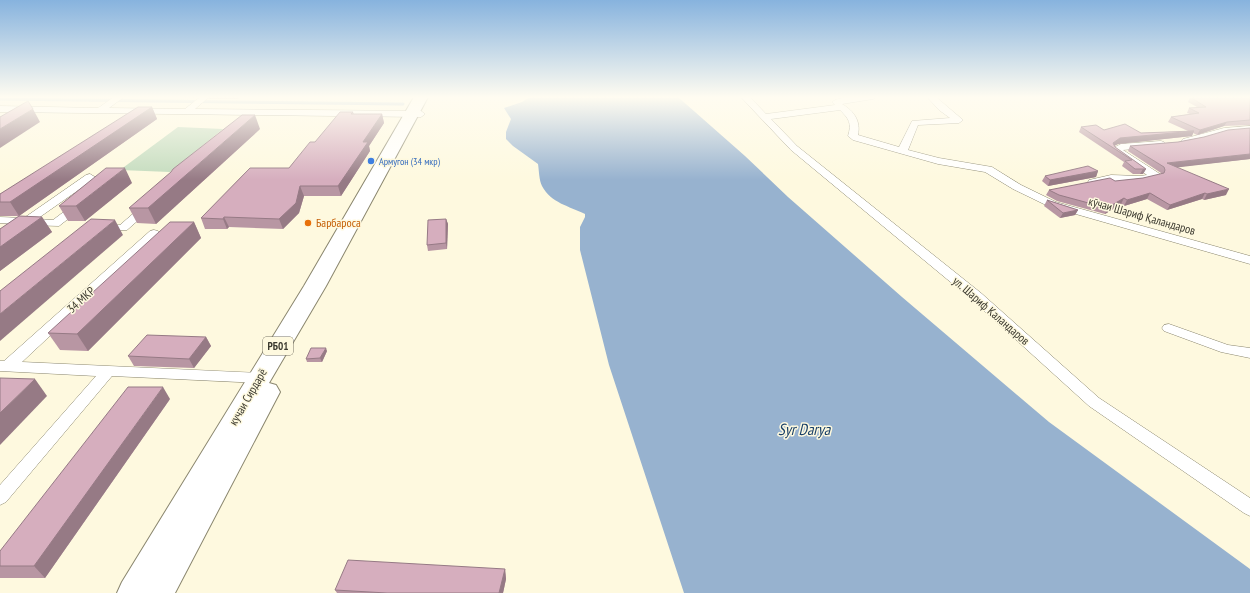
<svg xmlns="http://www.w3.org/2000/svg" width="1250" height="593" font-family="'PT Sans Narrow',sans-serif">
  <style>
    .green { fill: #c3dbbd }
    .water { fill: #97b2cf }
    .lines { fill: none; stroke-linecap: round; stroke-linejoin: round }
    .stream { stroke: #97b2cf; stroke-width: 3 }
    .street-casing { stroke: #8a866e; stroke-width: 1 }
    .highway-casing { stroke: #8a866e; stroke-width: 2 }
    .street { fill: #fff; fill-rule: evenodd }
    .highway { fill: #fff; fill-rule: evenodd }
    .wall { fill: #b896a3 }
    .shaded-wall { fill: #967a85 }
    .building { fill: #d6aebe; stroke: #967a85 }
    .shop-dot { fill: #3f7fe0; stroke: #fef9df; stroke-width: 1.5 }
    .food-dot { fill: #e8710a; stroke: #fef9df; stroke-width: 1.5 }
    .labels { text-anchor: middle; stroke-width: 3; stroke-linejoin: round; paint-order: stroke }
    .far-shop-label { font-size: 10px; fill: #366cbe; stroke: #fef9df; text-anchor: start }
    .shield { fill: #fef9df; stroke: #767364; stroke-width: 1 }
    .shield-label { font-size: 11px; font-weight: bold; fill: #3c3a30 }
    .street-label { font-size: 12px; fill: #3c3a30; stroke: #fef9df }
    .food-label { font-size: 12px; fill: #c56008; stroke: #fef9df; text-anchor: start }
    .near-water-label { font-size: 16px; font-style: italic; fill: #194068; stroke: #fef9df }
  </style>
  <rect width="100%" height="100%" fill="#fef9df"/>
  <polygon class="green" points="178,127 223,129 170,172 120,170"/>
  <path class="water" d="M530,97H678L745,156L788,197L902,297L1049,422L1250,569V593H684L609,365L580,250V227L585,217V214C569,206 551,203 542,186C539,180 539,170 538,164L513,146L506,139V132L511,119L504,108L522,102Z"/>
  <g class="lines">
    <polyline class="stream" points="0,99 403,104"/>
    <defs>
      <g id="street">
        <polygon points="114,97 124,97 109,108 185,109 200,97 209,97 195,109 421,111 425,114 421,117 0,112 0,106 98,108"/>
        <path d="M741,97H750L766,114L835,105L832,102C840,95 866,97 877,97L873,99L842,104C854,111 861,121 858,135L899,147L912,121L950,118L939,110L927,97H936L963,120L959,123L918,125L908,150L939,158L992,167L1021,185L1056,202L1250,256V264L1048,206L1013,189L985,172L938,164L853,140L848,136C852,123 849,119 840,110L771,119L797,146L981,293L1099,398L1250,498V516L1244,513L1089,406L971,299L791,150Z"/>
        <polygon points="1250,126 1250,132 1224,134 1186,144 1181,141 1183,139 1224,128"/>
        <polygon points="1161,141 1164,142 1166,144 1164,146 1123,150 1160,174 1161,176 1160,178 1140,182 1111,181 1093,185 1088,182 1089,180 1111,175 1140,176 1147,175 1111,149 1121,144"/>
        <polygon points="90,174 95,177 94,179 37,219 53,220 74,204 82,204 83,206 82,208 59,226 28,225 4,242 0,243 0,235 15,224 0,223 0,217 24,218 86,175"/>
        <polygon points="147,204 151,205 152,207 151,209 127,230 102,231 98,230 96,228 98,226 120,225 143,205"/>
        <polygon points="154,230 158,231 160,233 158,235 22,362 259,373 264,374 266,378 264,382 259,383 112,376 6,502 0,505 0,485 96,376 0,371 0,361 4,361 150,231"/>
        <polygon points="1169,324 1228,345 1250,348 1250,358 1221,352 1164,331 1162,328 1164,325"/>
      </g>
      <polygon id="highway" points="414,97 428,97 326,286 269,383 276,385 280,392 175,593 117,593 122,582 304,286"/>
    </defs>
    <use href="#street" class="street-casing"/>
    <use href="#highway" class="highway-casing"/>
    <use href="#street" class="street"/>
    <use href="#highway" class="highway"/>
  </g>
  <g class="wall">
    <polygon points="150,97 197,97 196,98"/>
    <polygon points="208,97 241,97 238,99 209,99"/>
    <polygon points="1190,97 1250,97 1250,125 1224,126 1197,135 1193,133 1192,136 1118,144 1114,146 1115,147 1146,169 1143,174 1133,174 1122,166 1124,162 1079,132 1081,127 1104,130 1141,133 1188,131 1168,122 1171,117 1190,114 1187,113 1189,108 1197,107 1188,102"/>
    <polygon points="152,107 157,119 19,216 42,217 52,232 0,271 0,229 19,216 0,216 0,194"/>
    <polygon points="353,112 354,114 382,114 384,123 369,146 370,151 341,196 304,196 299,213 283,229 229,227 227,229 205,229 201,218 289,168 315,142"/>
    <polygon points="1250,128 1250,159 1176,167 1226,195 1204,200 1202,199 1167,210 1147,199 1124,206 1121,204 1105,214 1057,201 1046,195 1049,190 1143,178 1161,174 1161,173 1128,151 1130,146 1178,142"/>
    <polygon points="260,129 156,224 137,223 129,208"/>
    <polygon points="1098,171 1096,177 1048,186 1042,181 1045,176"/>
    <polygon points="132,183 85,221 68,221 59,206"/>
    <polygon points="1047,200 1078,210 1075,215 1060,218 1044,206"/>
    <polygon points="446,219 448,224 447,249 428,251 427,245"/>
    <polygon points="194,222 201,238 88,351 60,350 48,333"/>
    <polygon points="206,337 211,346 194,368 134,366 128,356"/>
    <polygon points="327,351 322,362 307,362 306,359"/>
    <polygon points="170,399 45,578 0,578 0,551"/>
    <polygon points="505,569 506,579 503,593 337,593 335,590"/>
  </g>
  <g class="shaded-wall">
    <polygon points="152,107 157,119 19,216 10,202"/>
    <polygon points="33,109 40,122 0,148 0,129"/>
    <polygon points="382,114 384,123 369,146 370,151 341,196 338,186 363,142"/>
    <polygon points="255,115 260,129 156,224 148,208"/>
    <polygon points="1227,122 1224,126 1197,135 1200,130"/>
    <polygon points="1194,131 1192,136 1118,144 1112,147 1113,143 1120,138"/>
    <polygon points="1250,154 1250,159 1164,169 1167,163"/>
    <polygon points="125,168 132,183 85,221 76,206"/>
    <polygon points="1143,169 1146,169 1143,174 1140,174"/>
    <polygon points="1098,171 1096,177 1048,186 1050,180"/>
    <polygon points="300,186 304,196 299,213 283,229 279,219"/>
    <polygon points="1229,189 1226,195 1204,200 1207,194"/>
    <polygon points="1150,193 1147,199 1124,206 1127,200"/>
    <polygon points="1205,193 1202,199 1167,210 1170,205"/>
    <polygon points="1124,198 1121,204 1105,214 1107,208"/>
    <polygon points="1078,210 1075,215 1060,218 1063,213"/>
    <polygon points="42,217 52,232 0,271 0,247"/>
    <polygon points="224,217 229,227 227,229 223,219"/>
    <polygon points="446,219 448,224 447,249 446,243"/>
    <polygon points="115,220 123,235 0,341 0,314"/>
    <polygon points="194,222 201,238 88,351 77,334"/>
    <polygon points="206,337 211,346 194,368 189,359"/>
    <polygon points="326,348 327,351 322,362 320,358"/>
    <polygon points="35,379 47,396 0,445 0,413"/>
    <polygon points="163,387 170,399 45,578 34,566"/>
    <polygon points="505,569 506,579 503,593 499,593"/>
  </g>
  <g class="building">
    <polygon points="1190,97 1250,97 1250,120 1227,122 1200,130 1171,117 1199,113 1189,108 1206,107"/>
    <polygon points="28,101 33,109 0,129 0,117"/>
    <polygon points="138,107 152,107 10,202 0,202 0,194"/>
    <polygon points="340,112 353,112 351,114 382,114 363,142 368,142 338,186 300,186 296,203 279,219 224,217 223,219 201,218 250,168 289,168 310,142 315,142"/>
    <polygon points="242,115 255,115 148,208 129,208 171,172 173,169"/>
    <polygon points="1125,124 1141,133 1194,131 1120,138 1113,143 1115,147 1146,169 1135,169 1125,161 1132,160 1081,127 1096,125 1104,130"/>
    <polygon points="1250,128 1250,154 1167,163 1229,189 1207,194 1205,193 1170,205 1150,193 1127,200 1124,198 1107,208 1059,195 1049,190 1110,178 1115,181 1143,178 1164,173 1165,170 1164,167 1130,146 1178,142 1204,137 1228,130"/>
    <polygon points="1088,166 1098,171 1050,180 1045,176"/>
    <polygon points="106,168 125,168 76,206 59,206"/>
    <polygon points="1047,200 1078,210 1063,213"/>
    <polygon points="19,216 42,217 0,247 0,229"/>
    <polygon points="91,219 115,220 0,314 0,291"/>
    <polygon points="446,219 446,243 427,245 428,220"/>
    <polygon points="170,222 194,222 77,334 48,333"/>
    <polygon points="147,335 206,337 189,359 128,356"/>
    <polygon points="311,348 326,348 320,358 306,359"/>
    <polygon points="0,378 35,379 0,413"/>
    <polygon points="128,387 163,387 34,566 0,566 0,551"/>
    <polygon points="348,560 505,569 499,593 387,593 335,590"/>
  </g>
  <linearGradient id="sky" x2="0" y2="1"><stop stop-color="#87b3de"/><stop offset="0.54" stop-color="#fffcf1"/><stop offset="1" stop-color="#fffcf1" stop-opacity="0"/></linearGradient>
  <rect width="1250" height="180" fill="url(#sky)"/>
  <circle class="shop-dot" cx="371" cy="161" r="4"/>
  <circle class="food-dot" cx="308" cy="223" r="4"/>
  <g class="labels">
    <g class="far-shop-label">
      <text x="379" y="165">Армугон (34 мкр)</text>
    </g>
    <rect class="shield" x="263" y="337" width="30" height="18" rx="3"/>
    <g class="shield-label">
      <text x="278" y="350">РБ01</text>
    </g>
    <g class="street-label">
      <text transform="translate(1142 216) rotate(16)" y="4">кӯчаи Шариф Қаландаров</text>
      <text transform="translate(81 300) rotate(-42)" y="4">34 МКР</text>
      <text transform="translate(991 311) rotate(41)" y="4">ул. Шариф Каландаров</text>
      <text transform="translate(248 397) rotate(-60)" y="4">кучаи Сирдарё</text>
    </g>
    <g class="food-label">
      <text x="316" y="227">Барбароса</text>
    </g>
    <g class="near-water-label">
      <text x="804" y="435">Syr Darya</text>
    </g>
  </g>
</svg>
